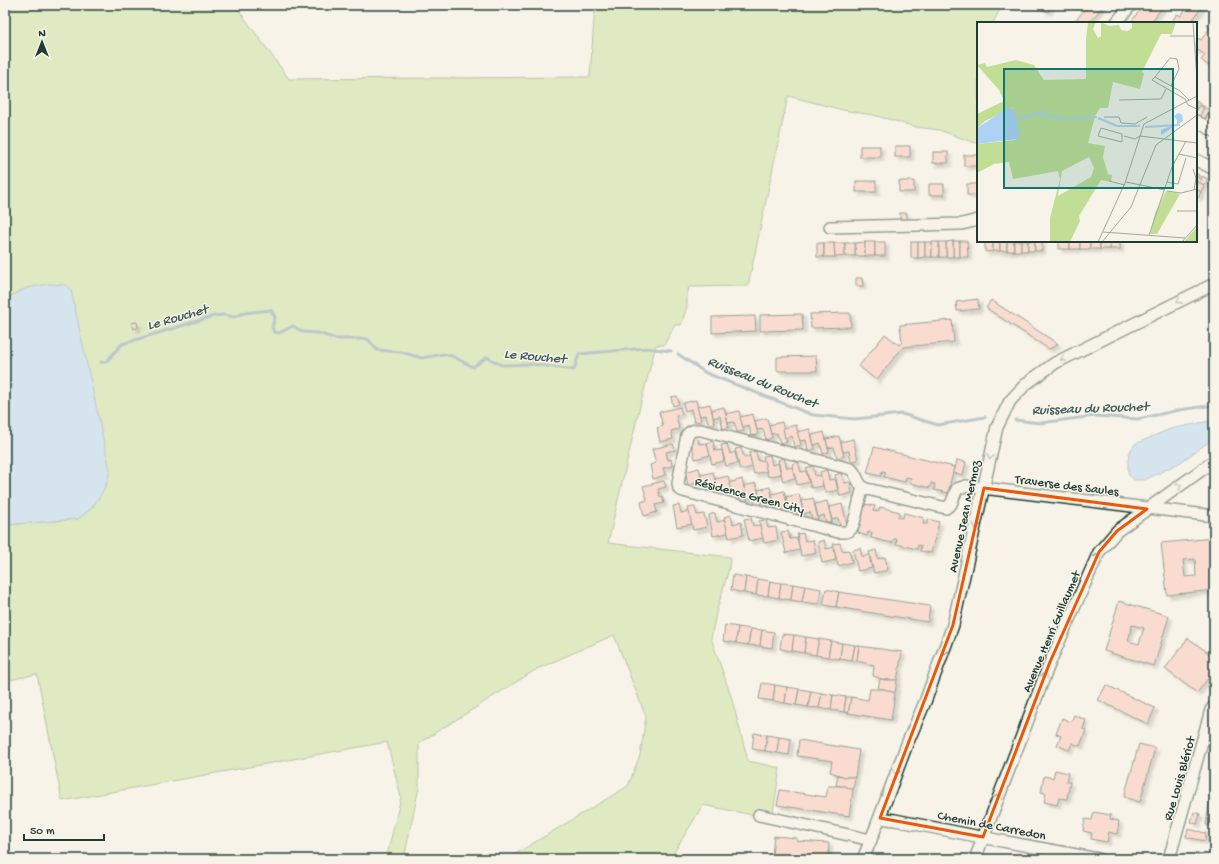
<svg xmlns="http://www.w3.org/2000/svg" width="1219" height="864" font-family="'Gochi Hand',sans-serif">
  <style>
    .green { fill: #c2dd94; stroke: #708d64 }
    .water { fill: #aed2f6; stroke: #7596a8 }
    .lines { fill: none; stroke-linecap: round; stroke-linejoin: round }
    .stream { stroke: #7596a8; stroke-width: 3 }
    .building { fill: #fbc2b1; stroke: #1f3d34; fill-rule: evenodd; filter: url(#shadow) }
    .minor-casing { stroke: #1f3d34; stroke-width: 14 }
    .minor { stroke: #f7f3e8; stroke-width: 11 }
    .oneway { stroke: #8b988e }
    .marked { fill: none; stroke: #e8590c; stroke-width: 3; stroke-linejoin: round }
    .labels { text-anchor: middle; stroke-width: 3; stroke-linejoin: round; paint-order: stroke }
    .street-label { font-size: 13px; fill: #1f3d34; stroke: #f7f3e8 }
    .water-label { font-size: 14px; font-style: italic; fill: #3c5b5b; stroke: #f7f3e8 }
    .inset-river { fill: none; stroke: #aed2f6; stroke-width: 2 }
    .inset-road { fill: none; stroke: #a1aaa0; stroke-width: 1 }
    .view { fill: #0f766e; fill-opacity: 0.15; stroke: #0f766e; stroke-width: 2 }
    .inset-edge { fill: none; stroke: #1f3d34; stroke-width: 2 }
  </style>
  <defs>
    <filter id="shadow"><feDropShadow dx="3.5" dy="3.5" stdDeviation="1" flood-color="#0004"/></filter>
  </defs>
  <rect width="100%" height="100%" fill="#f7f3e8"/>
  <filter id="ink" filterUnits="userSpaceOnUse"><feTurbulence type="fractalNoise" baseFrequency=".025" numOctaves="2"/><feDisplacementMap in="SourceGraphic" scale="8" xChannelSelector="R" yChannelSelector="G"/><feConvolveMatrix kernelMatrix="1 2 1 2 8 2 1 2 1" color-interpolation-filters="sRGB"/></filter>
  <g filter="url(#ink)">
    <polygon class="green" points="5,5 235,5 289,79 590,77 595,5 1002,5 993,23 978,23 978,144 939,130 916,127 873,115 843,110 788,96 748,286 689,287 687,296 687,307 681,325 675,325 664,345 656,345 638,414 608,543 730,557 729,569 716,613 711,638 731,696 748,761 780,768 772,819 703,805 670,859 507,859 628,786 640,755 646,717 614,635 537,669 419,743 419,787 404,859 386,859 401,797 387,742 62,801 37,674 5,681 5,525 78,519 92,508 106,485 27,288 5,299"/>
    <g class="water">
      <polygon points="49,284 65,285 71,290 110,471 106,485 100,496 92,508 78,519 5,525 5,299 27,288"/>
      <polygon points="1214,420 1214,438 1181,462 1145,480 1134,480 1128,474 1128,462 1129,453 1135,444 1170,429"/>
    </g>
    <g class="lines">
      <g class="stream">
        <polyline points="678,354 706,373 813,415 855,419 902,414 938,425 985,417"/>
        <polyline points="101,362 106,362 122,344 214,316 223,315 234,317 244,313 271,310 275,317 272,327 274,332 279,333 293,326 303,332 318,333 336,339 368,339 377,350 401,352 422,358 443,354 452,356 473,367 487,357 501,365 532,364 574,370 579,354 646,348 671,351"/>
        <polyline points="1015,420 1040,423 1095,416 1138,419 1179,410 1214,405"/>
      </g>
    </g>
    <g class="building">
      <polygon points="1038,5 1051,5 1048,12 1038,6"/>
      <polygon points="1089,5 1104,5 1089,23 1075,23 1074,22"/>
      <polygon points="1144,5 1159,5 1162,8 1150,23 1130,23"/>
      <polygon points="1184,5 1201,5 1203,6 1190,23 1171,23 1177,14 1181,16 1187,7"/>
      <polygon points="1214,16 1214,44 1211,48 1214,50 1214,61 1213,61 1209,66 1201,60 1205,55 1198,50 1196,52 1196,41 1198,38 1201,40 1210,28 1207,26"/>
      <polygon points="1196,101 1210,111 1205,119 1200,116 1204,108 1199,105 1196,111"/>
      <rect x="860" y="146" width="20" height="11"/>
      <rect x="895" y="146" width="15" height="11"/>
      <rect x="933" y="152" width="15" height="11"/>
      <rect x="964" y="155" width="14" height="11"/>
      <polygon points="1196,173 1199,175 1198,178 1201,180 1202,176 1208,179 1204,185 1196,181"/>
      <rect x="856" y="181" width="20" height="11"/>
      <rect x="899" y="181" width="15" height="11"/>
      <polygon points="1196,181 1204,185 1201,192 1196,189 1198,185 1196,184"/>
      <rect x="929" y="184" width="15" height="11"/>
      <rect x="967" y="184" width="11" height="11"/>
      <polygon points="1196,189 1201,192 1198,198 1196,197"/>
      <rect x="900" y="213" width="7" height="8"/>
      <rect x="953" y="241" width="7" height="16"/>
      <polygon points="953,241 953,257 946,257 946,242"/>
      <polygon points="960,241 967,241 968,257 960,257"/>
      <polygon points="985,241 993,241 993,251 985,252"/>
      <rect x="993" y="241" width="7" height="10"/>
      <rect x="1000" y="241" width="7" height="10"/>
      <rect x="1007" y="241" width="7" height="10"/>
      <rect x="1014" y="241" width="7" height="10"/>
      <rect x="1021" y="241" width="7" height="10"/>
      <rect x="1028" y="241" width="7" height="10"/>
      <rect x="1035" y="241" width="7" height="10"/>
      <rect x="1059" y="241" width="11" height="8"/>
      <rect x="1070" y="241" width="10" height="8"/>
      <rect x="1080" y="241" width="10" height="8"/>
      <rect x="1090" y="241" width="10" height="8"/>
      <rect x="1100" y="241" width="10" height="8"/>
      <rect x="1110" y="241" width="10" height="8"/>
      <polygon points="865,242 865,256 855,256 855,243"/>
      <rect x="865" y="242" width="10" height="14"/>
      <rect x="875" y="242" width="10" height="14"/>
      <rect x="911" y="242" width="7" height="16"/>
      <polygon points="918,242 925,242 925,257 918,258"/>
      <rect x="925" y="242" width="7" height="15"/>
      <rect x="932" y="242" width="7" height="15"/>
      <rect x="939" y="242" width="7" height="15"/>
      <rect x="817" y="243" width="7" height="14"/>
      <polygon points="824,243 834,243 835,257 824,257"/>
      <polygon points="834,243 845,243 845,256 835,257"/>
      <rect x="845" y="243" width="10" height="13"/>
      <polygon points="856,278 862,278 863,286 856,286"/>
      <polygon points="978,299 979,309 957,311 956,302"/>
      <polygon points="991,300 1058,344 1049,349 986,308"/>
      <polygon points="850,313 851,327 811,328 810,314"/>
      <polygon points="802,314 803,330 760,331 760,315"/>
      <polygon points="755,316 756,331 712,333 712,317"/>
      <polygon points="952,320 954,342 903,347 876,380 859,366 885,334 899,345 902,342 900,325"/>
      <polygon points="137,322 138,327 134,329 132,323"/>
      <polygon points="816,356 817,371 777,371 777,357"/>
      <polygon points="677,396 679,404 673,406 671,397"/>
      <polygon points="696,400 701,421 694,422 691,409 685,411 683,403"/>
      <polygon points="710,404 715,424 709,425 706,415 700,416 697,407"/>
      <polygon points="680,407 682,414 676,415 679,429 671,431 673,439 660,442 657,428 663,426 659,412"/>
      <polygon points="724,407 729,427 723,429 720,416 713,418 712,410"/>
      <polygon points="739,411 744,431 737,432 734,422 728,423 726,414"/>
      <polygon points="753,414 758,435 751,436 749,425 743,427 740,417"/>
      <polygon points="767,418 772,438 766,440 763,429 757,430 755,421"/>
      <polygon points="782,422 787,442 780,443 777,433 771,434 769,425"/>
      <polygon points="796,425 801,445 794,447 792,436 785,438 783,428"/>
      <polygon points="810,429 815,449 808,451 806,440 800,441 797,432"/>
      <polygon points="824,432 829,452 823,454 820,443 814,445 812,435"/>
      <polygon points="697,436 699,444 707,443 710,455 695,459 690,437"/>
      <polygon points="839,436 844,456 837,458 834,447 828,448 826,439"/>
      <polygon points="853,439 858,460 851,461 849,451 843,452 841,442"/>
      <polygon points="713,441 715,451 722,450 724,461 712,464 707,443"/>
      <polygon points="673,444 675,450 666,452 668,460 671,459 672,466 663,468 665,475 653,479 650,465 656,463 652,449"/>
      <polygon points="727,444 730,454 735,452 738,463 726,466 721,445"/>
      <polygon points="874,447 954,467 948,493 934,490 935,484 931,483 930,488 910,483 911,478 906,477 905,482 884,477 886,472 882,471 881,476 867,473"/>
      <polygon points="741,448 744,458 750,456 753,467 740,470 735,449"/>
      <polygon points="756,451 758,461 764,460 767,471 754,474 749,453"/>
      <polygon points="770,455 772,465 778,463 781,474 768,477 763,456"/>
      <polygon points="784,458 787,468 792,467 795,478 783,481 778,460"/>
      <polygon points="957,460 966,462 963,475 954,473"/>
      <polygon points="798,462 801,472 806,471 809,482 797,485 792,464"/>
      <polygon points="813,466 815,476 821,475 823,486 811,488 806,468"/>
      <polygon points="699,468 704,489 698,491 696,483 688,485 685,472"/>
      <polygon points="827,470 829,480 835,479 838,490 825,493 820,472"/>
      <polygon points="713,472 718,493 712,494 710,486 704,488 701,475"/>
      <polygon points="841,473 844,483 850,482 852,493 840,496 835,475"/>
      <polygon points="728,476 733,496 726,498 724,489 718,491 715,479"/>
      <polygon points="742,479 747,500 740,502 739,493 732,495 729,483"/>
      <polygon points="664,481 666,487 658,489 660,497 662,496 664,503 655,505 657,512 644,516 641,502 647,500 643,486"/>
      <polygon points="756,483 761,504 755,505 753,497 746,499 744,486"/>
      <polygon points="770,487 775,508 769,509 767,501 761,502 758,490"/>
      <polygon points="784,491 789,511 783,513 781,504 775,506 772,494"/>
      <polygon points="799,494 804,515 797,517 796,508 789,510 786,497"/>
      <polygon points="813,498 818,519 812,520 810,512 804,514 801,501"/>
      <polygon points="827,501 832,522 826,524 824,515 818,517 815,504"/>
      <polygon points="842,504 847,525 840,526 838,518 832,520 829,507"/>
      <polygon points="865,504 875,506 873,511 878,512 880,507 900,512 898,517 903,518 904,513 924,518 923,524 927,524 928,519 939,522 931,553 920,551 921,546 918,545 917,549 896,544 897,539 894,539 892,543 871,538 872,533 868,532 867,536 858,533"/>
      <polygon points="679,505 681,513 689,511 692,524 677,527 673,506"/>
      <polygon points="695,507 697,515 704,514 707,527 693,530 688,508"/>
      <polygon points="715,513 717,522 725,520 728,533 713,536 709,515"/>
      <polygon points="731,515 733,524 741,522 743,535 729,538 724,517"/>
      <polygon points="751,518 753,526 760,525 763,538 749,541 744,519"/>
      <polygon points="766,520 768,528 776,527 778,540 764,543 759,521"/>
      <polygon points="788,531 790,539 797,538 800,550 786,553 781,532"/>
      <polygon points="803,533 805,541 813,540 816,553 801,556 797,534"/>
      <path d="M1214,538V590L1167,595L1161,543ZM1195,559L1196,576L1185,577L1183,560Z"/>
      <polygon points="824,540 826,549 834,547 836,560 822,563 818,542"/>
      <polygon points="840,543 842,551 849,550 852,562 838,566 833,544"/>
      <polygon points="860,548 862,557 869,555 872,568 858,571 853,550"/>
      <polygon points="876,550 878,559 885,557 888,570 874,573 869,552"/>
      <polygon points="733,575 746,577 744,593 731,590"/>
      <polygon points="746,577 758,579 756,595 744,593"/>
      <polygon points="758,579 770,581 768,596 756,595"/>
      <polygon points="770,581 781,583 779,598 768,596"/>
      <polygon points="781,583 793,584 791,600 779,598"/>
      <polygon points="793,584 805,586 802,602 791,600"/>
      <polygon points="805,586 821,589 819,604 802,602"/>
      <polygon points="826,589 839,592 836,607 823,605"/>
      <polygon points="839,592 930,606 928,622 836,607"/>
      <path d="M1119,601L1169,616L1154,666L1104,651ZM1132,625L1144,628L1139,644L1128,641Z"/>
      <polygon points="725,625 738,627 736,643 723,641"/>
      <polygon points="738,627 751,629 748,645 736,643"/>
      <polygon points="751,629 762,630 760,646 748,645"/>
      <polygon points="762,630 774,632 772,648 760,646"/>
      <polygon points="782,634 794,635 792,651 780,649"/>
      <polygon points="794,635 806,637 804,653 792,651"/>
      <polygon points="806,637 819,639 816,655 804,653"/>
      <polygon points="1188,638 1214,657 1214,670 1197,693 1165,669"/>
      <polygon points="819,639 831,641 828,657 816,655"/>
      <polygon points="831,641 842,643 840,659 828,657"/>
      <polygon points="842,643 855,645 852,661 840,659"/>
      <polygon points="855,645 859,646 857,661 852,661"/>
      <polygon points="859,646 902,652 897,680 885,680 873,676 874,665 857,661"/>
      <polygon points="880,679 885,680 897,680 895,693 884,689 878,689"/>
      <polygon points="762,683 775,685 773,701 759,699"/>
      <polygon points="775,685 787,687 785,703 773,701"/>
      <polygon points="1106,685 1155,708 1148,724 1098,700"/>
      <polygon points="787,687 799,689 796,705 785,703"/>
      <polygon points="799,689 811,691 808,707 796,705"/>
      <polygon points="870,689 884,689 895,693 891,720 848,713 851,697 868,700"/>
      <polygon points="811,691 822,693 819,708 808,707"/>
      <polygon points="822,693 833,695 831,710 819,708"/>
      <polygon points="833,695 846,697 844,712 831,710"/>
      <polygon points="846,697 851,697 848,713 844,712"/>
      <polygon points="1074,715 1086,720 1083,729 1086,730 1080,746 1072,743 1069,750 1057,745 1061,736 1056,734 1062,718 1071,722"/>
      <polygon points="754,733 767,735 765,751 752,749"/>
      <polygon points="767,735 779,737 777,753 765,751"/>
      <polygon points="779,737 791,739 789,755 777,753"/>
      <polygon points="799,740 859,750 855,777 845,777 830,772 832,761 797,756"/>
      <polygon points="1139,744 1155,748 1140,802 1124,797"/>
      <polygon points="1214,767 1214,826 1206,825"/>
      <polygon points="1055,770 1068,773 1066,782 1070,782 1067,799 1059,798 1057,805 1044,802 1046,793 1041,792 1044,776 1053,778"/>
      <polygon points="838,775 845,777 855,777 853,790 845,786 836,786"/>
      <polygon points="828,786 845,786 853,790 849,816 777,805 780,790 826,797"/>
      <polygon points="1094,812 1111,815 1110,819 1119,821 1117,834 1109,832 1107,842 1091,839 1092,833 1083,831 1085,819 1092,820"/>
      <polygon points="1194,812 1200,814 1197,824 1191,822"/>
      <polygon points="1188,829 1206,833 1205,841 1186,837"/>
      <polygon points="774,836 797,838 797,841 829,843 828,859 796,859 796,857 772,856"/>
      <polygon points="1194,855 1209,857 1209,859 1193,859"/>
    </g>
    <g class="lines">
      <defs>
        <g id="minor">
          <polyline points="1116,23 1131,5"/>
          <polyline points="1196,121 1214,131"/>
          <polyline points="1209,128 1214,114"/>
          <polyline points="1196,160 1214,169"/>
          <polyline points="830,227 962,224 978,220"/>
          <path d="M695,430H701L851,469C857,474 857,482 863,488C859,497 856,524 850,530C847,533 842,532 838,532L683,491L679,489L678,483L687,435L690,432Z"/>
          <polyline points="863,488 946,508 951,504 957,489 966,486 1214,516"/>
          <polyline points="759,815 871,840"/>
          <polyline points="880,818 895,820 991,839 1098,859"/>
          <polyline points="863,859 876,827 907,744 925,702 953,625 997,427 1010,401 1026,384 1055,363 1214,284"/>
          <polyline points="975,859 1050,662 1099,552 1117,531 1214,461"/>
          <polyline points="1169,859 1211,710 1214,706"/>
        </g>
      </defs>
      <use href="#minor" class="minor-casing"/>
      <use href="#minor" class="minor"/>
    </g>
    <defs><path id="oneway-chevron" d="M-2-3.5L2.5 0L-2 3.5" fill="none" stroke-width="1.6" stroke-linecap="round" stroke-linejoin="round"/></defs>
    <g class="oneway">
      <use href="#oneway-chevron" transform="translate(1179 301) rotate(154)"/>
      <use href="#oneway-chevron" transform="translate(1063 359) rotate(153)"/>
      <use href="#oneway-chevron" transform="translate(990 457) rotate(103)"/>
      <use href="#oneway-chevron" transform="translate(1179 486) rotate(-36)"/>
      <use href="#oneway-chevron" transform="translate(976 526) rotate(103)"/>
      <use href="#oneway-chevron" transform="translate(1098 556) rotate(-63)"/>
      <use href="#oneway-chevron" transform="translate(944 652) rotate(109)"/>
      <use href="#oneway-chevron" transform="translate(1045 675) rotate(-69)"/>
      <use href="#oneway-chevron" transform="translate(896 772) rotate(110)"/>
      <use href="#oneway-chevron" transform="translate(999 796) rotate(-69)"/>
    </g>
  </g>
  <path d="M0 0H1219V864H0ZM984,488L1147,509L1117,531L1099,552L1050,662L983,837L880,818L953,625Z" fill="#f7f3e8" fill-opacity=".55" fill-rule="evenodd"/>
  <path class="marked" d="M984,488L1147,509L1117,531L1099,552L1050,662L983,837L880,818L953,625Z"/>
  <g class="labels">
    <g class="street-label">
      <text transform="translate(1067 484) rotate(7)" y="5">Traverse des Saules</text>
      <text transform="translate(750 494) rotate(15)" y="5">Résidence Green City</text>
      <text transform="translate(963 516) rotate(-78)" y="5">Avenue Jean Mermoz</text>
      <text transform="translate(1050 631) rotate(-67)" y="5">Avenue Henri Guillaumet</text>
      <text transform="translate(1178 778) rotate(-74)" y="5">Rue Louis Blériot</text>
      <text transform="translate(992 824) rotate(11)" y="5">Chemin de Carredon</text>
    </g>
    <g class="water-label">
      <text transform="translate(177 316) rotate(-16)" y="5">Le Rouchet</text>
      <text transform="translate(535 355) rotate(5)" y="5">Le Rouchet</text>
      <text transform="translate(763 381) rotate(22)" y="5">Ruisseau du Rouchet</text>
      <text transform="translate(1090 407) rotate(-2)" y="5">Ruisseau du Rouchet</text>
    </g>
  </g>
  <g transform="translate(977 22)">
    <rect width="220" height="220" fill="#f7f3e8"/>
    <path d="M111,0H119L116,7L121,16L124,14V0L132,4L142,3L144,8L151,9L155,6V0H199L195,12H184L165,50L167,51L163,67L136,60L131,86H123L118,94L111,121L128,124L126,135L131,152L135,153L134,160L124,158L102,194L103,199L93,220H73V196L83,157L81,149L36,157L32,140L17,142L0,151V122L38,118L43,112L36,86L8,99L0,106V92L27,79L22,68L0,43L8,41L10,45L39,38L57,43L67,58L109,57V17ZM112,135L117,146L114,155L81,174L85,149ZM189,169L203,172L180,212H173L178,191ZM220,206V220H207L217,208Z" fill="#c2dd94" fill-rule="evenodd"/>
    <path d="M31,86L37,87L43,112L40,117L0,122V106ZM201,91L205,92L206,99L184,113V108L200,102V98L197,94Z" fill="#aed2f6"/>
    <path class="inset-river" d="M121,96L140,104H163M41,97L65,90V93L93,97L120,95M168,105L203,103"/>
    <path class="inset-road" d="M216,0L220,58M193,14H217M219,31L220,0M178,55L193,36L200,37L202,47L194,64M142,78L184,77L189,67M212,78L203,69L178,55L175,58L208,77L211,83L220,87M127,95H142L144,101L158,102L170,95M124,106L145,112V120L121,114ZM147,114L158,117L163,114M163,114L220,121M202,132L220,136M216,147L219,156L217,168M132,159L148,163M149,160L188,168M190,160L201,162L209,136M190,169L204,171L220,167M200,189H220M126,210L208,216M172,213L195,145L209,119M121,220L148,161L167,102L220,74M125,220L154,185L179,123L220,93M205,220L220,203"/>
    <path class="view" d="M27,47H196V166H27Z"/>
    <rect width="220" height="220" class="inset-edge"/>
  </g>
  <rect width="1219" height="864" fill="none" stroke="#f7f3e8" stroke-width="20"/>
  <rect x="10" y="10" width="1199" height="844" fill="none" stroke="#1f3d34" stroke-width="1.5" filter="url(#ink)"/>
  <g transform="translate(42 42)" stroke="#f7f3e8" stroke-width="3" paint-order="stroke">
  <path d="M0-3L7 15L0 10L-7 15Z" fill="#1f3d34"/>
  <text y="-6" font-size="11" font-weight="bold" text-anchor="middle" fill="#1f3d34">N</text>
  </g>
  <path d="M24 834v6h80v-6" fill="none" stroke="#1f3d34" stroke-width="2"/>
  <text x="30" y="834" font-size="12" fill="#1f3d34" stroke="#f7f3e8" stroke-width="3" paint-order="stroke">50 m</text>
</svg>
